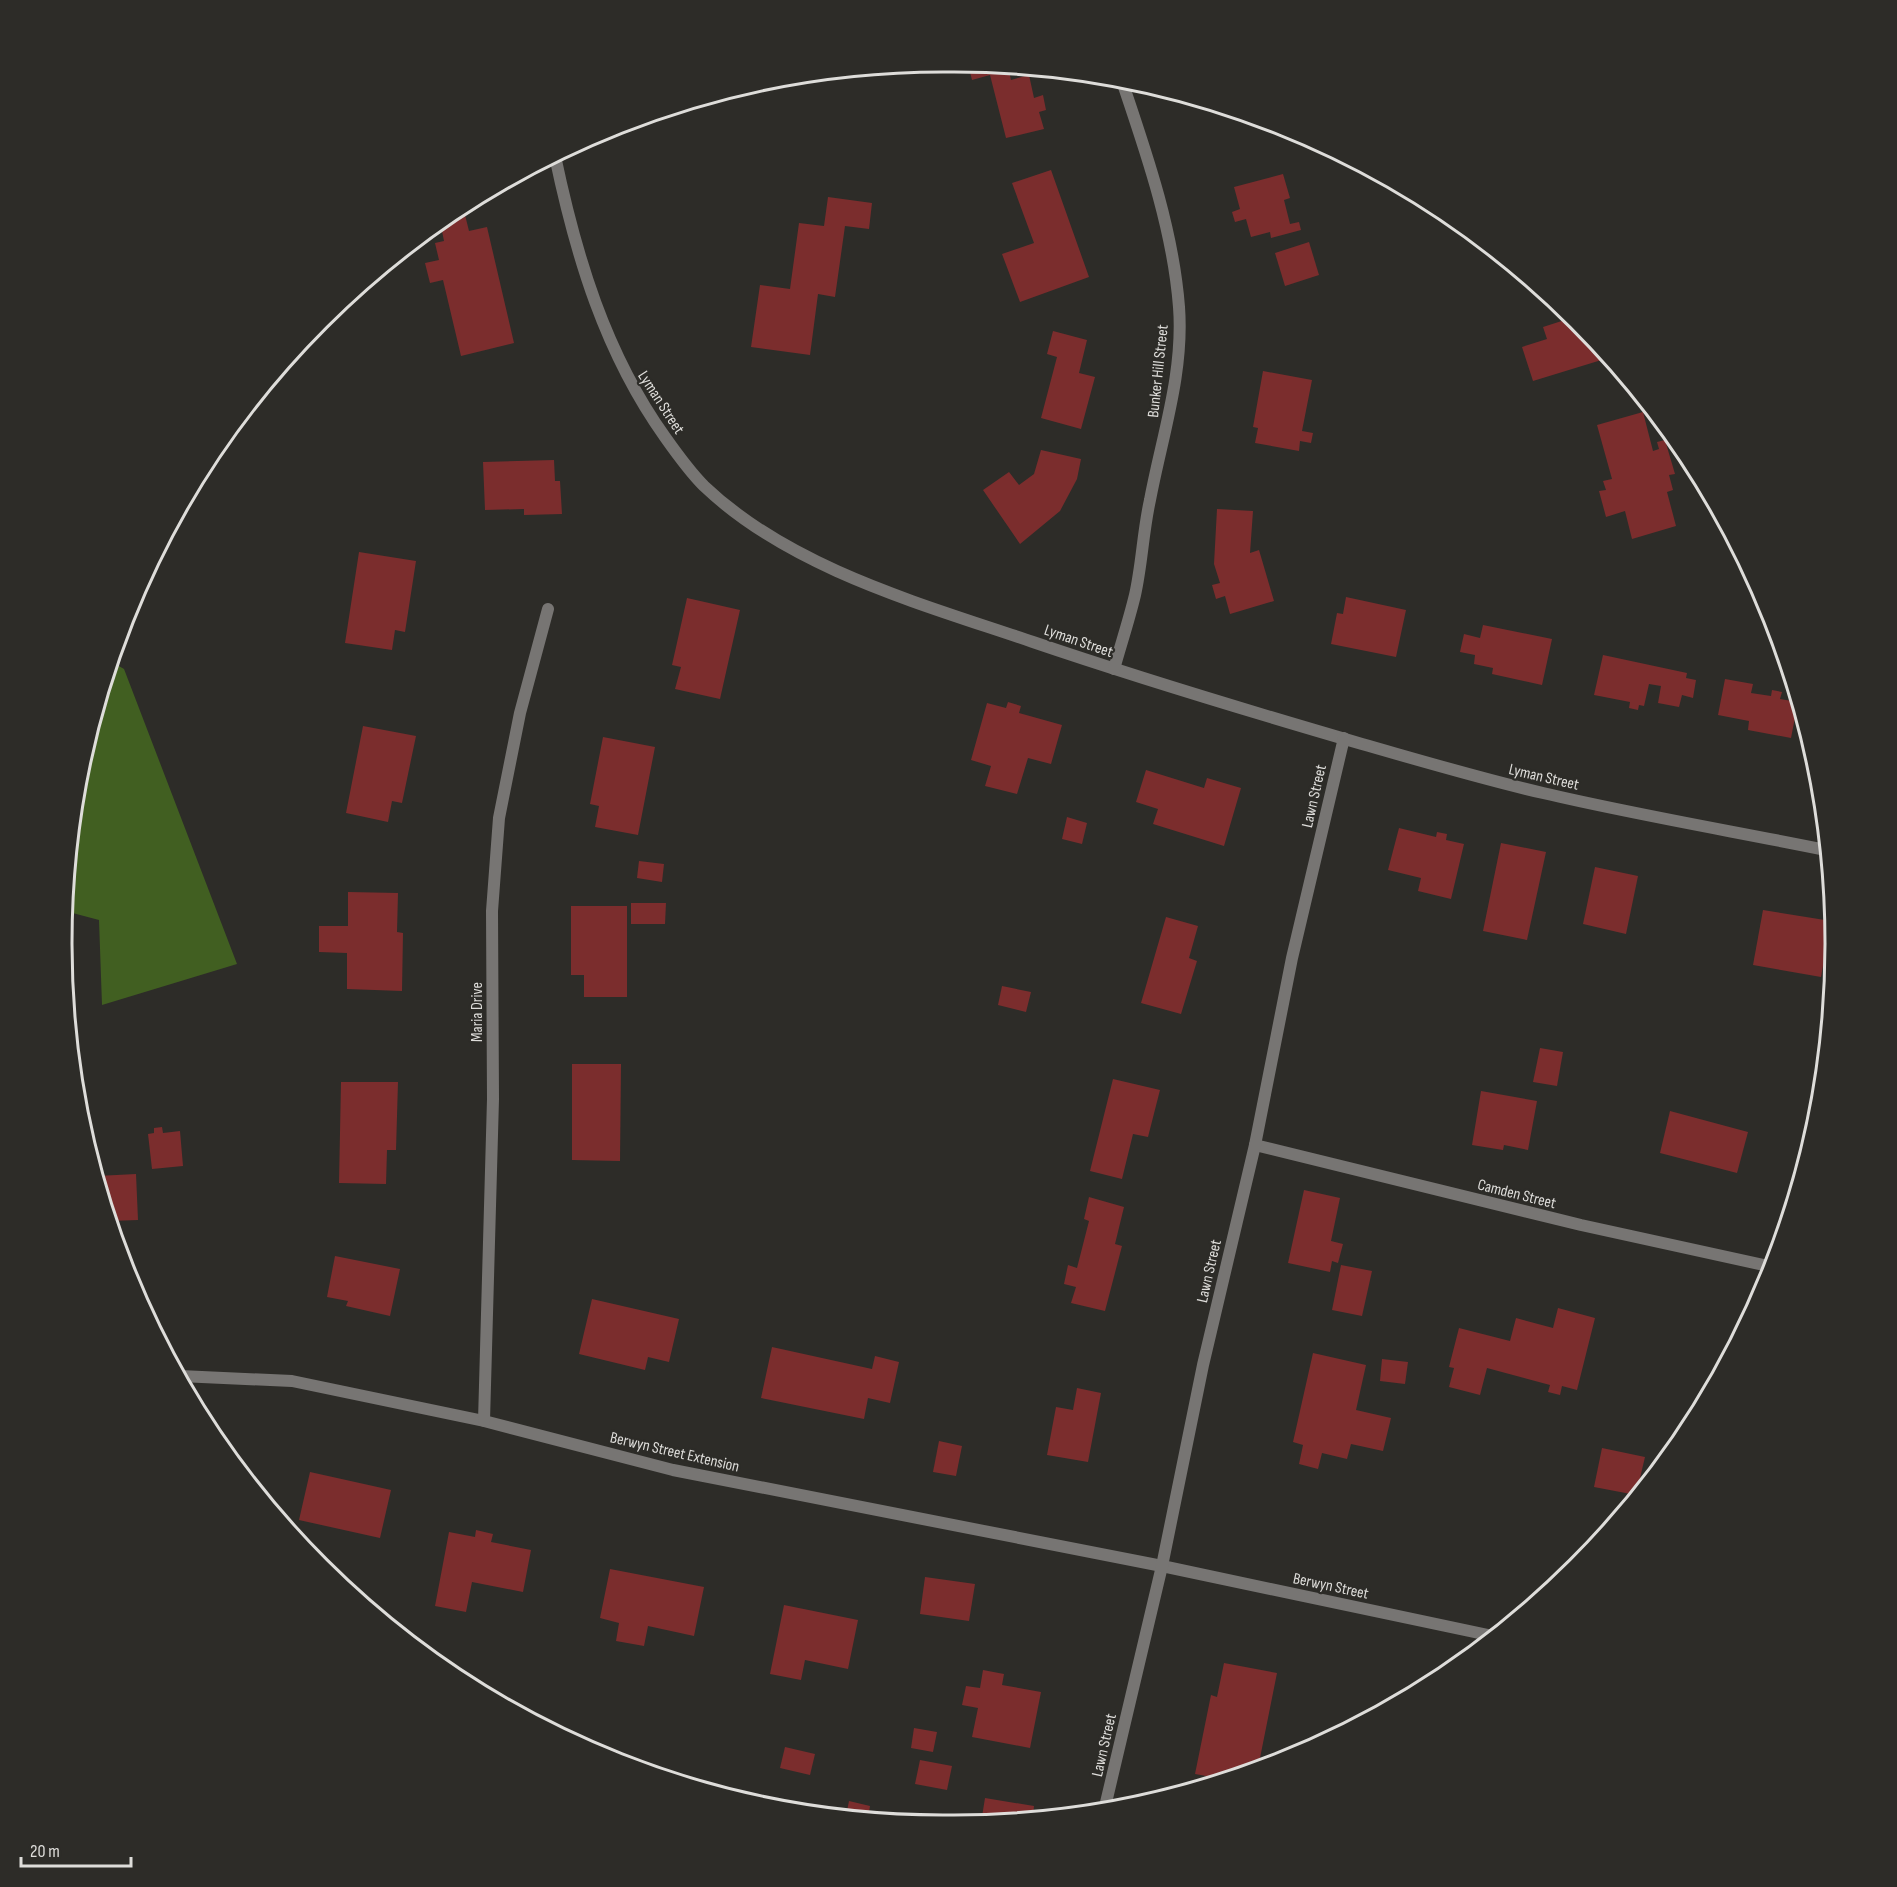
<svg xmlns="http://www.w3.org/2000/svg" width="1897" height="1887" font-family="'Sofia Sans Condensed',sans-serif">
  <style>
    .green { fill: #415f21 }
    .building { fill: #7b2d2d }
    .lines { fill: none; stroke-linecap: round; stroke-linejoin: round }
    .street { stroke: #777573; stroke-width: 12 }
    .labels { text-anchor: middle; stroke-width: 4.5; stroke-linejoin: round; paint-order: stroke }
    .street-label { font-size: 16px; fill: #deddda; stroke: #2d2c28 }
    .rim { fill: none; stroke: #deddda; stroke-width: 3 }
  </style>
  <rect width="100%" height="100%" fill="#2d2c28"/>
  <polygon class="green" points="112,662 124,669 237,964 102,1005 99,920 65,911 78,772"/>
  <g class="building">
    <polygon points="968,64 1008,67 1011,80 1029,75 1034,98 1043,95 1046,110 1039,112 1044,129 1006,138 990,75 972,80"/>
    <polygon points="1051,170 1089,277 1020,302 1002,254 1034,243 1012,183"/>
    <polygon points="1283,174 1290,198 1284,200 1290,224 1299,222 1301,230 1271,238 1270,232 1251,237 1246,219 1235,222 1232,212 1240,209 1234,187"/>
    <polygon points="828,197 872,203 869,229 845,226 835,297 818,294 810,355 751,347 760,285 790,289 799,223 824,226"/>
    <polygon points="465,215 469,231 487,227 514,343 461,356 443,280 430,283 425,263 439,260 435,243 444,241 440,221"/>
    <polygon points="1309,242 1319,275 1285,286 1275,253"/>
    <polygon points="1574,317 1608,358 1533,381 1522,347 1547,339 1543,327"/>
    <polygon points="1053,331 1087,340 1079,373 1095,377 1081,429 1041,418 1057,357 1047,354"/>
    <polygon points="1263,371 1312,380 1302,431 1313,433 1311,443 1300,441 1299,451 1255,443 1258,428 1253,427"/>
    <polygon points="1643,412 1653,451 1659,449 1657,442 1665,440 1675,474 1669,475 1673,490 1667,492 1676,526 1632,539 1625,511 1606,517 1599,491 1606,490 1603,481 1612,479 1597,425"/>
    <polygon points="1041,450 1081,459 1077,479 1060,511 1020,544 983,490 1009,472 1019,485 1034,474"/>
    <polygon points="554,460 555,481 560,481 562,514 524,515 524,509 485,510 483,462"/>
    <polygon points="1217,509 1253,511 1250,553 1259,550 1274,601 1230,614 1225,596 1216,599 1212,585 1220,583 1214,564"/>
    <polygon points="359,552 416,561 405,632 395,630 392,650 345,643"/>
    <polygon points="1346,597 1406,610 1396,657 1331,644 1337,613 1343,614"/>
    <polygon points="687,598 740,610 720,699 675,689 681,667 672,665"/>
    <polygon points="1483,625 1552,639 1542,685 1492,674 1493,668 1474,664 1475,655 1460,652 1464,634 1480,638"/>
    <polygon points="1603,655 1687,673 1686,678 1696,680 1693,698 1682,695 1679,707 1658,703 1661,686 1649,684 1644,706 1639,705 1638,710 1629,708 1630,702 1594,695"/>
    <polygon points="1725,679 1753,684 1751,693 1771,696 1772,690 1782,692 1780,699 1798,702 1791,738 1748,730 1749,721 1718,715"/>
    <polygon points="1008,702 1021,706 1019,713 1062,725 1051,764 1028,758 1017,794 985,786 991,766 971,760 987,703 1006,708"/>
    <polygon points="363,726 416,736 402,803 392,801 388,822 346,813"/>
    <polygon points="603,737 655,747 638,835 595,827 599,806 590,804"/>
    <polygon points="1146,770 1204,788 1207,778 1241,788 1224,846 1153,824 1158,809 1136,802"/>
    <polygon points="1067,817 1087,823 1082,844 1062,839"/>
    <polygon points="1399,828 1436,837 1437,832 1447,834 1446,840 1464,844 1451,899 1418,891 1421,878 1388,870"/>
    <polygon points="1501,843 1546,852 1527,940 1483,931"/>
    <polygon points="639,861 664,864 662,882 637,878"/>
    <polygon points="1595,867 1638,876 1626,934 1583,924"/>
    <polygon points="348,892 398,893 397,932 403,933 402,991 347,989 347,953 319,952 319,926 348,926"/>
    <polygon points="631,903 666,903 665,924 631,924"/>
    <polygon points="571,906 627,906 627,997 584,997 584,975 571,975"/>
    <polygon points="1763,910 1831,921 1821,977 1753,965"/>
    <polygon points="1166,917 1198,926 1189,958 1197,961 1181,1014 1141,1003"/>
    <polygon points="1002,986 1031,992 1026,1012 998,1005"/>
    <polygon points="1540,1048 1563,1052 1557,1086 1533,1082"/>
    <polygon points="572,1064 621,1064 620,1161 572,1160"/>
    <polygon points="1113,1079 1160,1090 1148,1137 1133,1134 1122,1179 1090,1171"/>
    <polygon points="341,1082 398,1082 396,1150 387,1150 386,1184 339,1183"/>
    <polygon points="1481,1091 1537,1101 1528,1150 1504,1145 1503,1150 1472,1145"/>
    <polygon points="1670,1111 1748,1132 1737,1173 1660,1153"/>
    <polygon points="162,1127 163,1133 180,1131 183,1166 152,1169 148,1134 154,1133 154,1128"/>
    <polygon points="91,1134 92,1158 91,1158 84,1135"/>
    <polygon points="136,1174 138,1220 110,1221 97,1176"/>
    <polygon points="1304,1190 1340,1198 1331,1241 1343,1244 1338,1263 1332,1261 1330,1272 1288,1263"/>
    <polygon points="1089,1197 1124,1207 1115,1244 1122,1246 1105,1311 1071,1303 1076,1287 1064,1284 1068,1265 1077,1268 1089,1221 1084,1219"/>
    <polygon points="335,1256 400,1269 390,1316 346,1306 348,1301 327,1297"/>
    <polygon points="1341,1265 1372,1271 1362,1316 1332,1310"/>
    <polygon points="592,1299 679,1319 669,1362 648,1357 645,1370 579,1354"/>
    <polygon points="1558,1308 1595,1318 1577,1390 1562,1386 1560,1395 1548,1392 1550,1385 1487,1368 1480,1395 1449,1387 1454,1368 1449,1367 1459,1328 1510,1341 1516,1318 1553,1328"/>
    <polygon points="772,1347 872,1369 875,1356 899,1362 890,1403 868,1398 864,1419 761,1398"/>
    <polygon points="1313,1353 1366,1365 1356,1410 1391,1418 1383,1451 1351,1444 1347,1459 1322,1453 1318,1469 1299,1464 1303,1445 1293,1442"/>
    <polygon points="1382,1359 1408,1362 1405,1384 1380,1381"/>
    <polygon points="1077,1388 1101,1393 1088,1462 1047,1455 1056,1407 1073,1410"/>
    <polygon points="939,1441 962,1446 956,1476 933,1472"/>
    <polygon points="1602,1448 1645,1457 1636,1495 1594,1487"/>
    <polygon points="310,1472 391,1490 380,1538 299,1520"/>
    <polygon points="476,1530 493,1534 491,1542 531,1550 523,1592 472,1582 466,1612 435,1606 449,1532 475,1537"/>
    <polygon points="610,1569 704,1587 694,1636 648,1626 644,1646 616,1641 619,1623 600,1618"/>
    <polygon points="925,1577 975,1584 969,1621 920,1614"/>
    <polygon points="784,1605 858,1620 848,1669 805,1660 801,1680 770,1674"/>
    <polygon points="1224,1663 1277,1673 1258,1768 1223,1779 1195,1774 1211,1695 1217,1697"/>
    <polygon points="983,1670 1004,1674 1002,1685 1041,1692 1030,1748 972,1737 978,1708 962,1705 966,1686 980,1688"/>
    <polygon points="914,1728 937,1732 933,1752 911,1748"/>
    <polygon points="785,1747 815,1754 810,1775 780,1768"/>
    <polygon points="920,1760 952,1766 947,1790 915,1784"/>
    <polygon points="985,1798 1034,1806 1033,1814 1046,1816 981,1823"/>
    <polygon points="849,1801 870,1806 868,1818 846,1816"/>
  </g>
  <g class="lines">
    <g class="street">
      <path d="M555,156C576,256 605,353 665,437C677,454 689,471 704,486C791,569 922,604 1033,642C1142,679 1252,712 1362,744C1422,761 1482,779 1543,793C1637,815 1732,831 1826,850"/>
      <path d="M1114,669C1121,644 1129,620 1135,595C1142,564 1143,531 1150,500C1162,436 1184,373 1179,307C1173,229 1146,152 1121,78"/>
      <polyline points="1255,1145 1581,1225 1773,1267"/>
      <polyline points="180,1376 292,1381 484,1421 673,1470 1162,1566 1493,1636"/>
      <polyline points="484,1421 493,1099 492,911 499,818 520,713 548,609"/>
      <polyline points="1104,1811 1162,1566 1203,1365 1255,1145 1292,958 1344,738"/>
    </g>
  </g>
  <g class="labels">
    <g class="street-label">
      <text transform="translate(1157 371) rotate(-84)" y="6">Bunker Hill Street</text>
      <text transform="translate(662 402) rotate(57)" y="6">Lyman Street</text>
      <text transform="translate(1079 640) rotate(19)" y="6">Lyman Street</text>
      <text transform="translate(1544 776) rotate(13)" y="6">Lyman Street</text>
      <text transform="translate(1313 796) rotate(-77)" y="6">Lawn Street</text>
      <text transform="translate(476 1012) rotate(-90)" y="6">Maria Drive</text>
      <text transform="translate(1517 1193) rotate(14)" y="6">Camden Street</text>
      <text transform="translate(1208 1271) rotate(-77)" y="6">Lawn Street</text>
      <text transform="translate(675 1451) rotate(13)" y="6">Berwyn Street Extension</text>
      <text transform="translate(1331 1585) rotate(12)" y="6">Berwyn Street</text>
      <text transform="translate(1103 1745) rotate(-77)" y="6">Lawn Street</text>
    </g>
  </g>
  <path d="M0 0H1897V1887H0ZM943 72H954A871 871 0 0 1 1825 943V944A871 871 0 0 1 954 1815H943A871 871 0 0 1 72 944V943A871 871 0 0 1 943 72Z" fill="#2d2c28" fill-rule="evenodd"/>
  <path class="rim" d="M943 72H954A871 871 0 0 1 1825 943V944A871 871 0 0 1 954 1815H943A871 871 0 0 1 72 944V943A871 871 0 0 1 943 72Z"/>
  <path d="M21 1857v9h110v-9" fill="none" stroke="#deddda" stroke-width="3"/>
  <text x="30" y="1857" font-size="18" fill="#deddda" stroke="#2d2c28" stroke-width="4.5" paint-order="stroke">20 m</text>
</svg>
